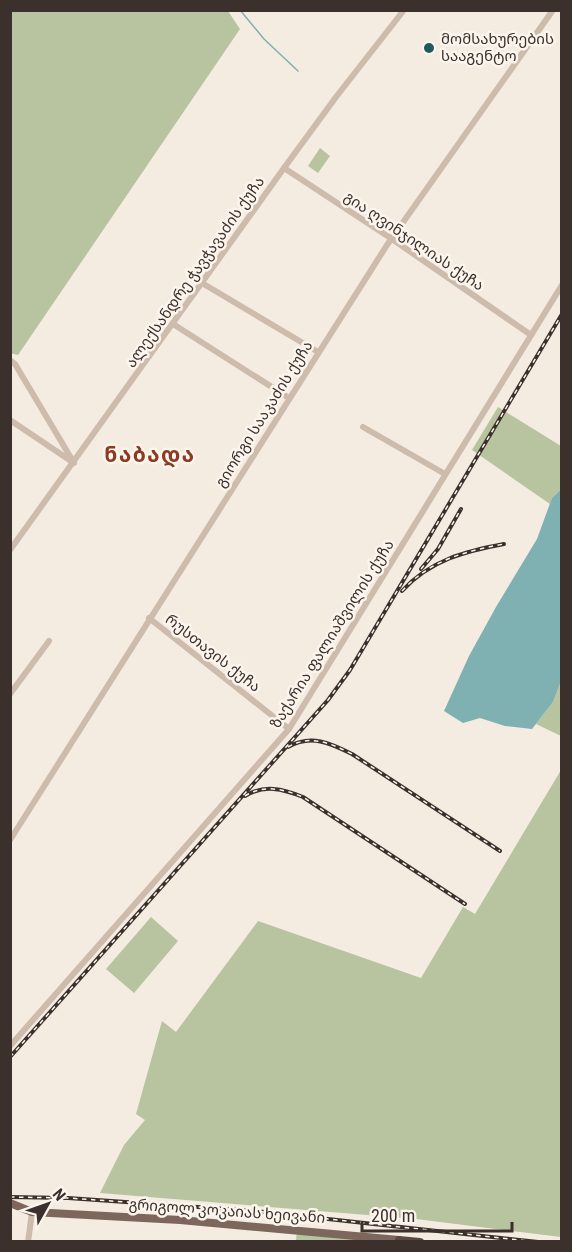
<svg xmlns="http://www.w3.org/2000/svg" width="572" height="1252" font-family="'Roboto Condensed','Noto Sans Georgian',sans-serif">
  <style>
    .green { fill: #b8c4a0 }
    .water { fill: #7fb0b2 }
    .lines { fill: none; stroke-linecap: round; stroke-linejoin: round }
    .stream { stroke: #7fb0b2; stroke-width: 1.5 }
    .minor { stroke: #cdbbac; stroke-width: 6 }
    .major { stroke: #7d675c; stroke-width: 8 }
    .highway { stroke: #5c4a42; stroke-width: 8 }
    .rail-casing { stroke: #3b302b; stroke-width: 4 }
    .rail { stroke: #fbf5ee; stroke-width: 1.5; stroke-dasharray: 4.5; stroke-linecap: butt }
    .poi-dot { fill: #1f5a5e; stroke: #fbf5ee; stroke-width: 2 }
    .labels { text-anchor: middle; stroke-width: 5; stroke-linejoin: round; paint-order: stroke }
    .poi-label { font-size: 15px; fill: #3b302b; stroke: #fbf5ee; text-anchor: start }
    .street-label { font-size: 15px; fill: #3b302b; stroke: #fbf5ee }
    .district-label { font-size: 21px; font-weight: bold; letter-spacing: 1.5px; fill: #8c3b22; stroke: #fbf5ee }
  </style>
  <rect width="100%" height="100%" fill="#f4ebe1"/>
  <g class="green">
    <polygon points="10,11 228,11 240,29 18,355 10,353"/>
    <polygon points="320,148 330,156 318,173 308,166"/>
    <polygon points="498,407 561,446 561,489 552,498 550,504 472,450"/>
    <polygon points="561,681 561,736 536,724 553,702"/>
    <polygon points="561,770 561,1237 416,1219 100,1193 124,1145 145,1120 136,1114 162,1021 176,1032 258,921 421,978 463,907 475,914"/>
    <polygon points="151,917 178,941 134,993 106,969"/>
    <polygon points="297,1230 351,1234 363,1241 296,1240"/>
  </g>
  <polygon class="water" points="561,489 561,681 553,702 532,729 505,726 480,718 463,723 444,711 469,656 496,607 537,539 552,498"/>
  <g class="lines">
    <polyline class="stream" points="240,10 264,39 298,71"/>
    <g class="minor">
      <polyline points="284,168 392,239 531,335"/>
      <polyline points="202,283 318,352"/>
      <polyline points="173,324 289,398"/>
      <polyline points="10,360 15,364 74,463"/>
      <polyline points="10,420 71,461"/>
      <polyline points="363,427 445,474"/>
      <polyline points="10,550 284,168 336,97 404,10"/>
      <polyline points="149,618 289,729"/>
      <polyline points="10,694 49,641"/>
      <polyline points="10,840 387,245 553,10"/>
      <polyline points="10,1046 289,729 562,285"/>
      <polyline points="28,1242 32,1212"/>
    </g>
    <polyline class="major" points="10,1203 32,1212 180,1220 399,1240"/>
    <polyline class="highway" points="399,1242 399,1240 420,1242"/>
    <defs>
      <g id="rail">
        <polyline points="421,569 438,549 461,509"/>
        <path d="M402,591C430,560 466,551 504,544"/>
        <path d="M288,747C311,734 330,743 352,754L500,851"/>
        <path d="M245,796C264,784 283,789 303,797L465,904"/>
        <polyline points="10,1057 328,700 350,670 562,314"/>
        <polyline points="10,1197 68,1198 255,1211 538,1242"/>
      </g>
    </defs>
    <use href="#rail" class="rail-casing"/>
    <use href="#rail" class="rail"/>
  </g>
  <circle class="poi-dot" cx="429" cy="48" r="6"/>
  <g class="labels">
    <g class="poi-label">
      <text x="441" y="44">მომსახურების<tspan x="441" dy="17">სააგენტო</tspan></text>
    </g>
    <g class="street-label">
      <text transform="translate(414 241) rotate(34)" y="5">გია ღვინჯილიას ქუჩა</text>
      <text transform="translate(195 272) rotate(-55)" y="5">ალექსანდრე ჭავჭავაძის ქუჩა</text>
      <text transform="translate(264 414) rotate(-58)" y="5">გიორგი სააკაძის ქუჩა</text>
      <text transform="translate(332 634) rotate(-58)" y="5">ზაქარია ფალიაშვილის ქუჩა</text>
      <text transform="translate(213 653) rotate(38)" y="5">რუსთავის ქუჩა</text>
      <text transform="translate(227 1211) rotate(4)" y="5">გრიგოლ კოკაიას ხეივანი</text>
    </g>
    <g class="district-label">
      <text x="150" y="462">ნაბადა</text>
    </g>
  </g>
  <rect width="572" height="1252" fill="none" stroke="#3b302b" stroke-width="24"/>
  <g transform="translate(48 1204) rotate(50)" stroke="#fbf5ee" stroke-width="4.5" paint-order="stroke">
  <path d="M0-4.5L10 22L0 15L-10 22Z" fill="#3b302b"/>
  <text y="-9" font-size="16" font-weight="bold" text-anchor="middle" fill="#3b302b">N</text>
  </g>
  <path d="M362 1222v9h150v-9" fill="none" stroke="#3b302b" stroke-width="3"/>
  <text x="371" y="1222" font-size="18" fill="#3b302b" stroke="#fbf5ee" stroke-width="4.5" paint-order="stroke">200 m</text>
</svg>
